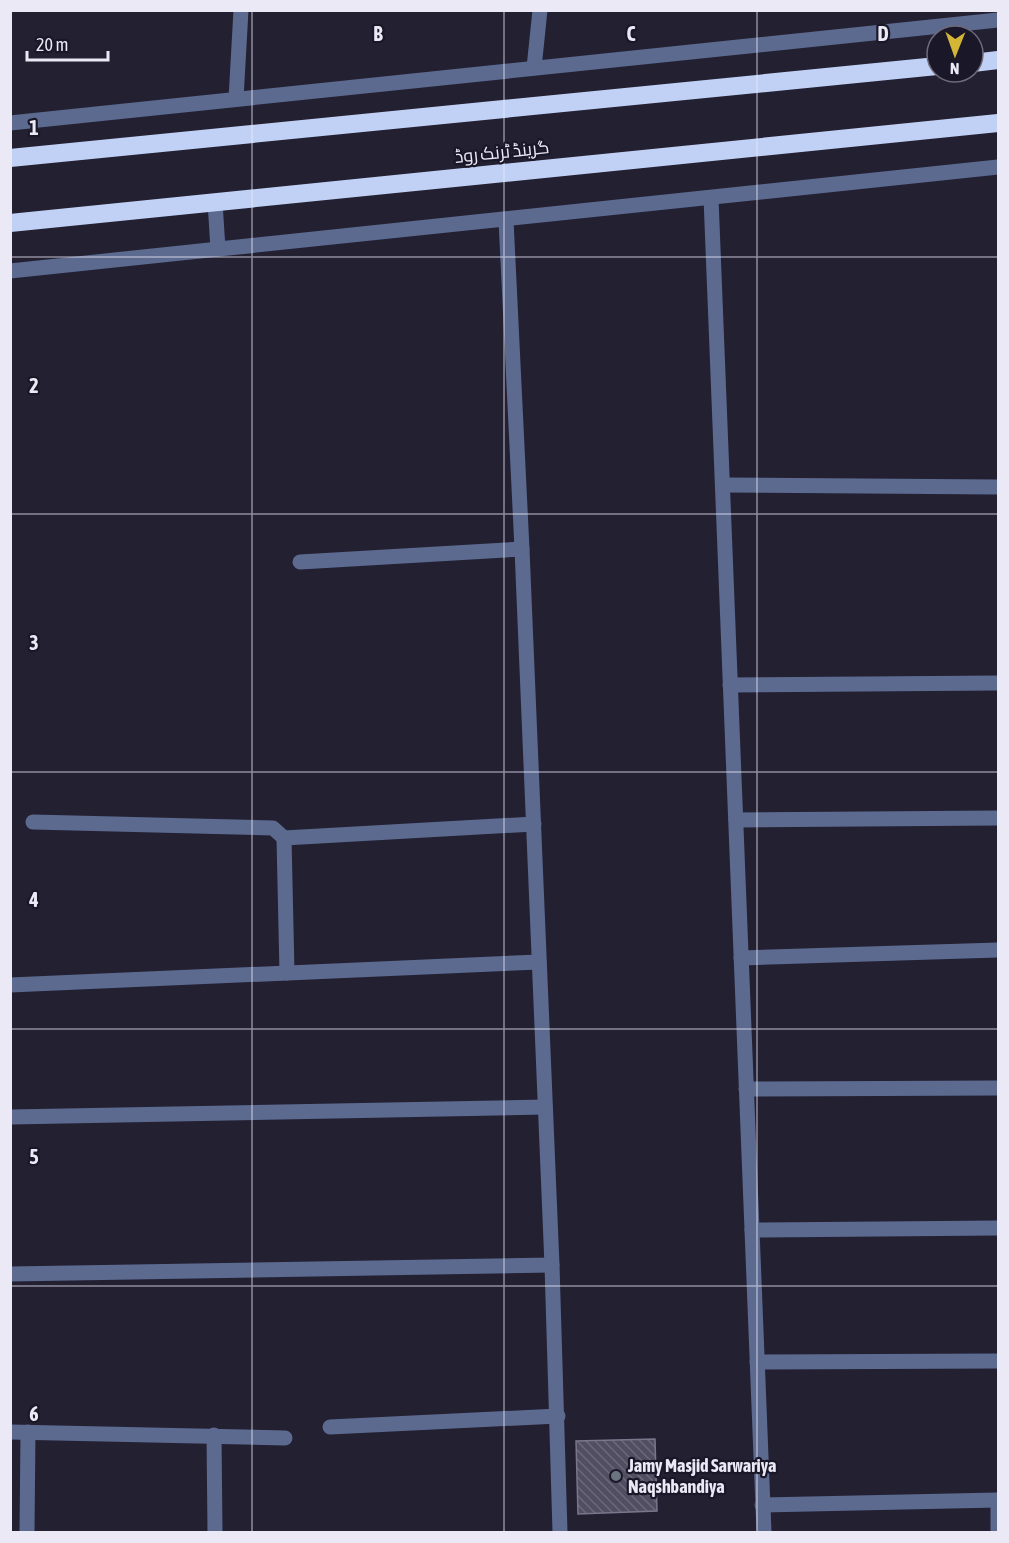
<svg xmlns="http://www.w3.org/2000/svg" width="1009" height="1543" font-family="'Asap Condensed',Cairo,sans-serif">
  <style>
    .building { fill: url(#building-back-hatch); stroke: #7a778d; stroke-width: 1.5 }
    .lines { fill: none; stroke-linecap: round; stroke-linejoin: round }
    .minor { stroke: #5c6a90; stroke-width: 15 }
    .highway { stroke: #c1d1f6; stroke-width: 18 }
    .grid { fill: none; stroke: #eae9f5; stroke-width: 1.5; stroke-opacity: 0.55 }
    .worship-dot { fill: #6b7280; stroke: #1a1728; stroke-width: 2 }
    .labels { text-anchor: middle; stroke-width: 4.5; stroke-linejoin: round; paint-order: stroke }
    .street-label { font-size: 18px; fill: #eae9f5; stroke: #1a1728 }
    .poi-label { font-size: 18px; font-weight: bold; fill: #eae9f5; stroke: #1a1728; text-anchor: start }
    .grid-label { font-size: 20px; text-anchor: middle; font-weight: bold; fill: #eae9f5; stroke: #1a1728; stroke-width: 4.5; stroke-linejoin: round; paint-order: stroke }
  </style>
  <defs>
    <pattern id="building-back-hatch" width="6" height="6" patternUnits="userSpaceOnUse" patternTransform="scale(1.5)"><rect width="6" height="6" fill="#514e62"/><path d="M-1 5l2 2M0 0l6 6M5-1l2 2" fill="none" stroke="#6a6879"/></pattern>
  </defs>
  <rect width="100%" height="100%" fill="#232032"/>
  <polygon class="building" points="655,1439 657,1511 578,1514 576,1441"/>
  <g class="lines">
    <g class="minor">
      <polyline points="534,68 540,10"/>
      <polyline points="236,99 241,10"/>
      <polyline points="10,123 998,20"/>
      <polyline points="711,198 764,1532"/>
      <polyline points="215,202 218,249"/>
      <polyline points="506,220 522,549 552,1265 560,1532"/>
      <polyline points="10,271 998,167"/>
      <polyline points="723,485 998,487"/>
      <polyline points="300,562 522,549"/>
      <polyline points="730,685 998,683"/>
      <polyline points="736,820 998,818"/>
      <polyline points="33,822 273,828 284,838 534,824"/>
      <polyline points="284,838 287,973"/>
      <polyline points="741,958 998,950"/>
      <polyline points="10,985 539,962"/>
      <polyline points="746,1089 998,1088"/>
      <polyline points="10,1117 545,1107"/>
      <polyline points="752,1230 998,1228"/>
      <polyline points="10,1274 552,1265"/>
      <polyline points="757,1362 998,1361"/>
      <polyline points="330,1427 558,1416"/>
      <polyline points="10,1432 285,1438"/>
      <polyline points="214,1435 215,1532"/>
      <polyline points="998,1500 998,1532"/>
      <polyline points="762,1505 998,1500"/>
      <polyline points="27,1532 28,1432"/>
    </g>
    <g class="highway">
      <polyline points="973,63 998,60"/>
      <polyline points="10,158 937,66"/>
      <polyline points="10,223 998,123"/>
    </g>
  </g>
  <path class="grid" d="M252,10V1532M504,10V1532M757,10V1532M10,257H998M10,514H998M10,772H998M10,1029H998M10,1286H998"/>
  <circle class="worship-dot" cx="616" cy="1476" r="6"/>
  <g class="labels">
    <g class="street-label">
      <text transform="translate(502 152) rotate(-6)" y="6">گرینڈ ٹرنک روڈ</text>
    </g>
    <g class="poi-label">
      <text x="628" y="1472">Jamy Masjid Sarwariya<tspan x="628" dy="21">Naqshbandiya</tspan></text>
    </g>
  </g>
  <g class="grid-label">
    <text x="378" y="41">B</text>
    <text x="631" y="41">C</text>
    <text x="883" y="41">D</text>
    <text x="34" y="135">1</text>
    <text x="34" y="393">2</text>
    <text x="34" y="650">3</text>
    <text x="34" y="907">4</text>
    <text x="34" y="1164">5</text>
    <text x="34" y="1421">6</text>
  </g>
  <rect width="1009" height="1543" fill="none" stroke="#eae9f5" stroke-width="24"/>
  <g transform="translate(955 54) rotate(181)"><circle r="28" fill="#1a1728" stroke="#6d6b7a" stroke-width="1.5"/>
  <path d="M0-4.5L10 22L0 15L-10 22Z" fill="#d3b635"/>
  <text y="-9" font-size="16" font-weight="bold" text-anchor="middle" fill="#eae9f5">N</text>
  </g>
  <path d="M27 51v9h81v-9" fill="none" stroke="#eae9f5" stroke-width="3"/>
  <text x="36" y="51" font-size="18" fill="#eae9f5" stroke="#1a1728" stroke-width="4.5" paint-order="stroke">20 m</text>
</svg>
